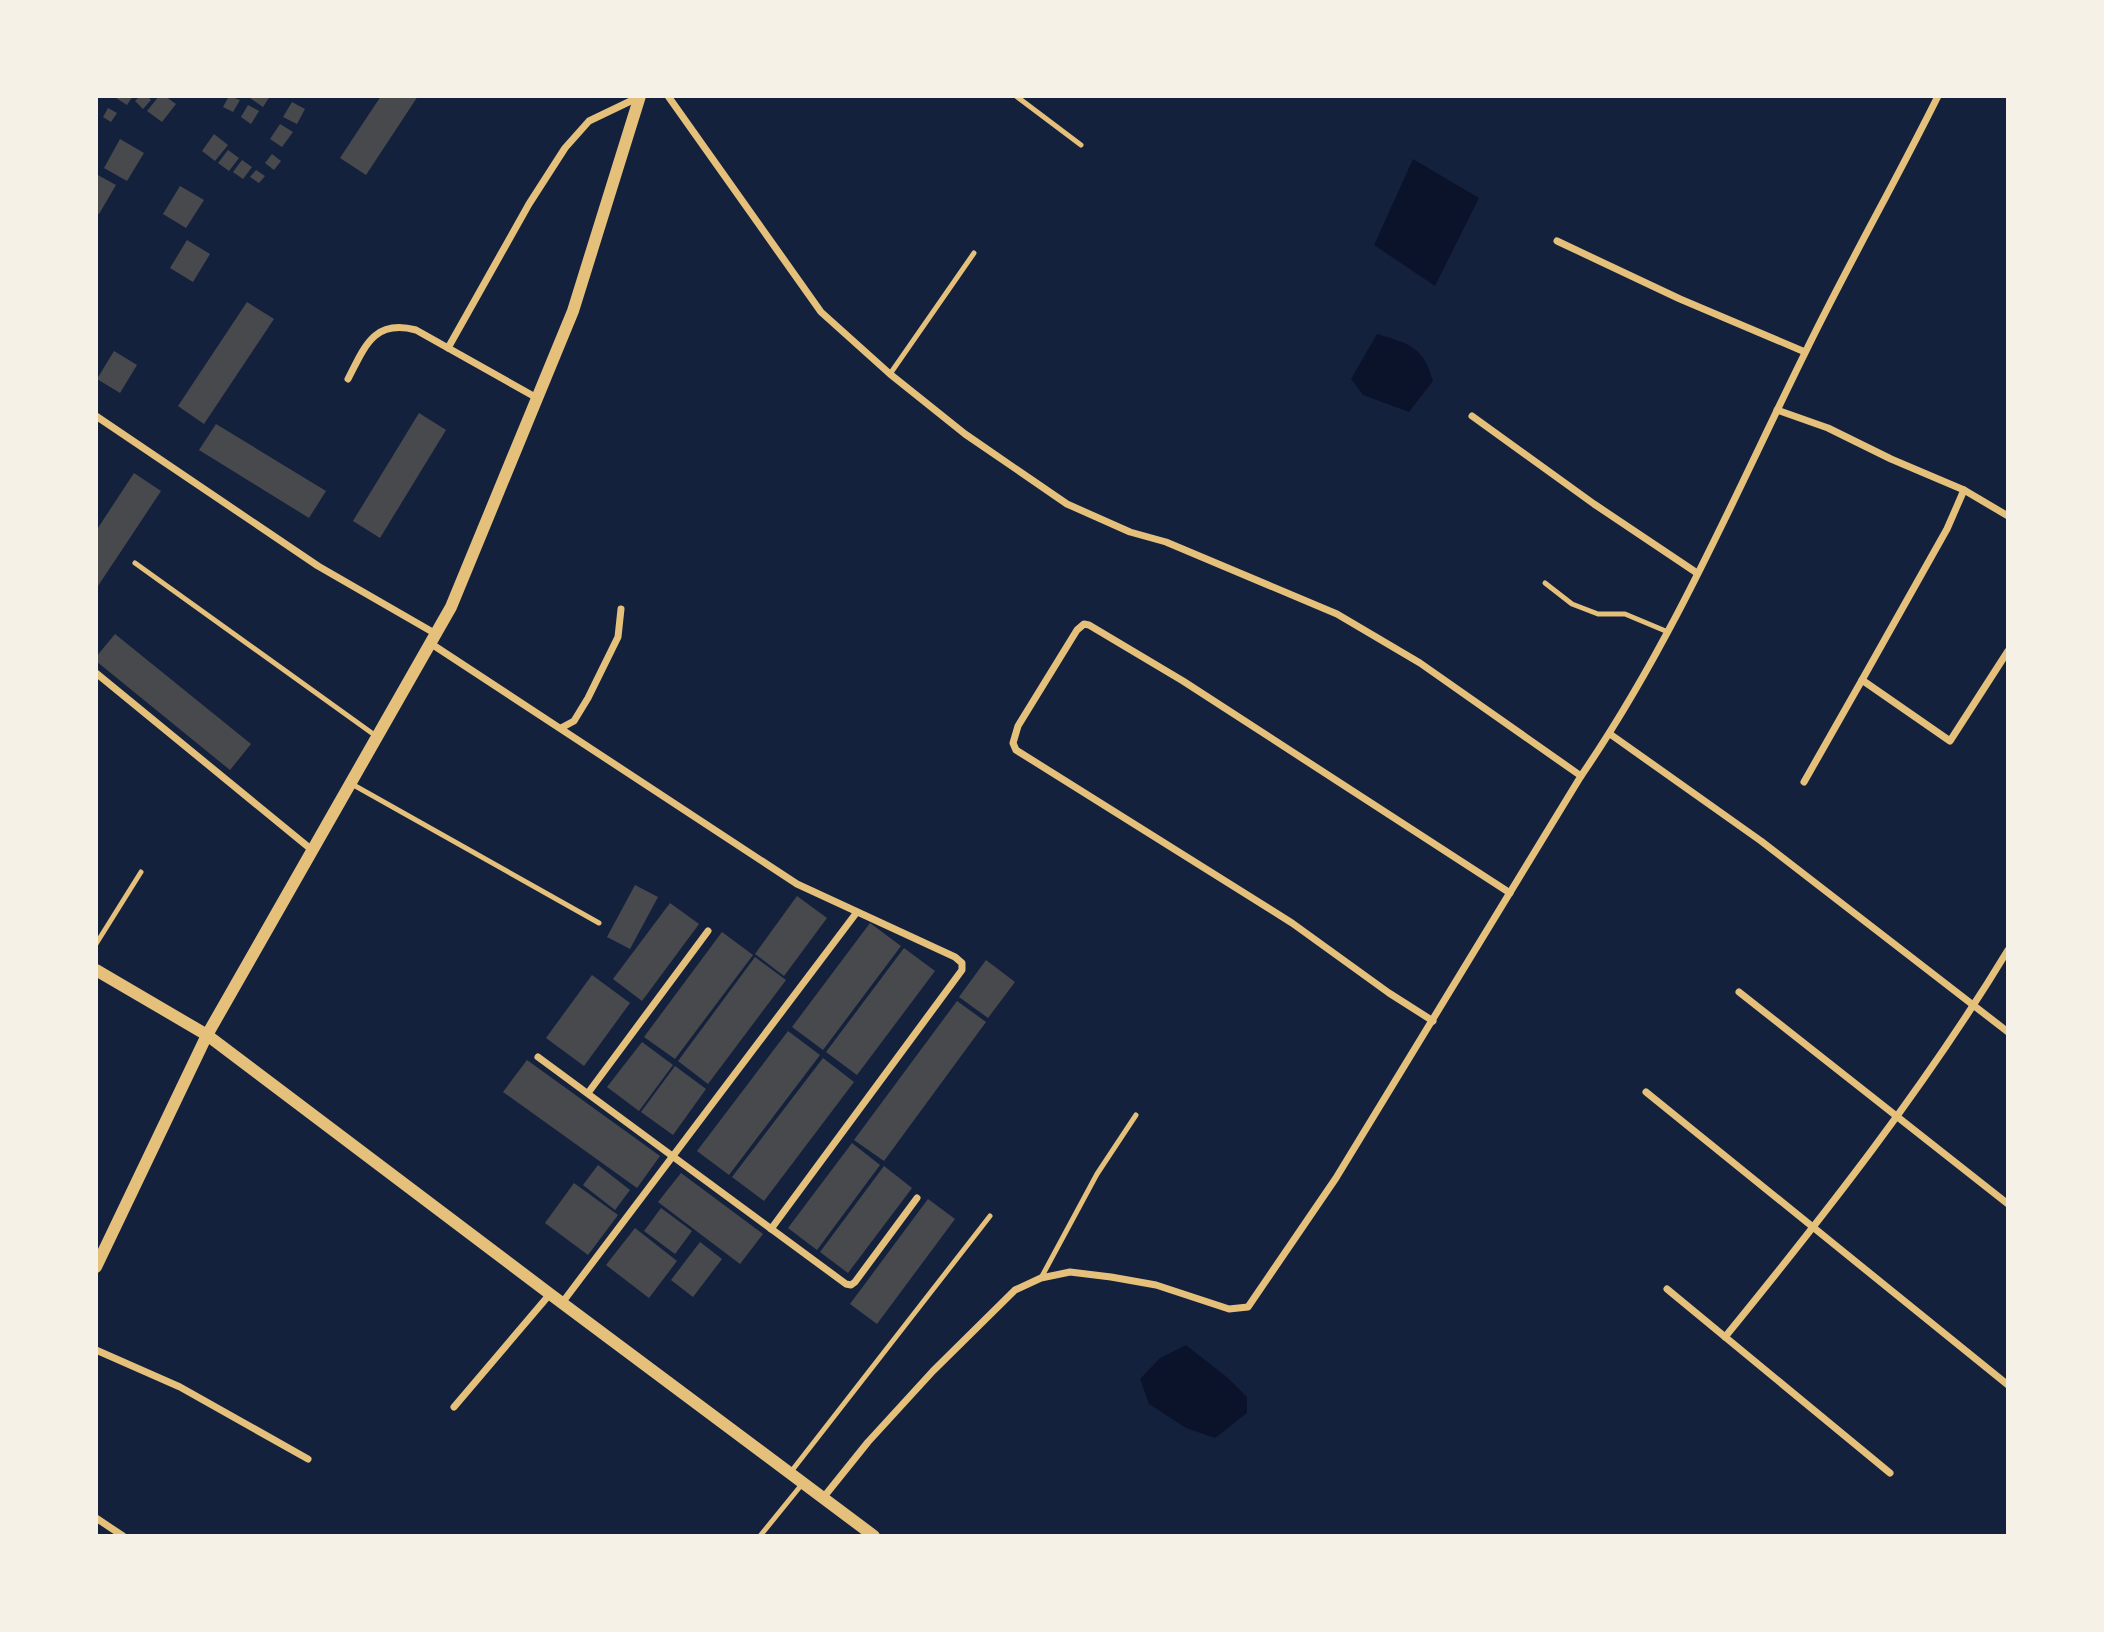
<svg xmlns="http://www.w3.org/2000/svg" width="2104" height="1632" font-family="Quicksand,sans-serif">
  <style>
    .water { fill: #0b132b }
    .building { fill: #48494c }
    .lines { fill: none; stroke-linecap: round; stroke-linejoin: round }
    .service { stroke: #e5c07b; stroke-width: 5 }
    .minor { stroke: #e5c07b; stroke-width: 7 }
    .tertiary { stroke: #e5c07b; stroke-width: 12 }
  </style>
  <rect width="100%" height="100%" fill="#14213d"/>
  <g class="water">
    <polygon points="1413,159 1479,198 1435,286 1374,245"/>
    <path d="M1377,334C1410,344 1423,346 1433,381L1409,412L1363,395L1351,379Z"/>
    <polygon points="1186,1345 1228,1378 1247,1397 1247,1413 1215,1438 1186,1428 1149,1404 1140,1379 1160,1358"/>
  </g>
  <g class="building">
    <polygon points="113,96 133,96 127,105"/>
    <polygon points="140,96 147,96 151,100 143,109 135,101"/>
    <polygon points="159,96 165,96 176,104 162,122 147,111"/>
    <polygon points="229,96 240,100 233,112 223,107"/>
    <polygon points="251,96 270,96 263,107 250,98"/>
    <polygon points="381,96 418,96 366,175 340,158"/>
    <polygon points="292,102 305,109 297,124 283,117"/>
    <polygon points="248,105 259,111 251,124 241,117"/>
    <polygon points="108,108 117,113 111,122 103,117"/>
    <polygon points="280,124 293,132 282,147 270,139"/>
    <polygon points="214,134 228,145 215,161 202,151"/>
    <polygon points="120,139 144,153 127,181 104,168"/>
    <polygon points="228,150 239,158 229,171 218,163"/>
    <polygon points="272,154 281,161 274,170 265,163"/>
    <polygon points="242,160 252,167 243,179 233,172"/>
    <polygon points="256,170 265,176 259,183 250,177"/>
    <polygon points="96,174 116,185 99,214 96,212"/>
    <polygon points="180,186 204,200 186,228 163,214"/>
    <polygon points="187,240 210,254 193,282 170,268"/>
    <polygon points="247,302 274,319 204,424 178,406"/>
    <polygon points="114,351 137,365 120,393 97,379"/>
    <polygon points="419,413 446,430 380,538 353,521"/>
    <polygon points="216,424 326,491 309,518 199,450"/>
    <polygon points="134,473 161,491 96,589 96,531"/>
    <polygon points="115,634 251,744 230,770 96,661 96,657"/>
    <polygon points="635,885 658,897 630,949 607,937"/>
    <polygon points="797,896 827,918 784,976 755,954"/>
    <polygon points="670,903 699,924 642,1001 613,979"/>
    <polygon points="870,923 901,946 823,1050 792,1027"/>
    <polygon points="722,932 753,955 675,1059 644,1037"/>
    <polygon points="904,948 935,971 857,1075 826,1052"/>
    <polygon points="755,957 786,980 708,1084 678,1061"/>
    <polygon points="986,960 1015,982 988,1018 959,997"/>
    <polygon points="592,975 630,1003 584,1066 546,1038"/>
    <polygon points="957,1001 986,1022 884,1161 854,1140"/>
    <polygon points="788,1031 820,1055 729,1175 697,1151"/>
    <polygon points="642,1042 673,1065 639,1111 607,1087"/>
    <polygon points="823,1058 854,1082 764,1201 732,1177"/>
    <polygon points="527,1060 660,1156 637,1188 503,1092"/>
    <polygon points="675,1066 706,1089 673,1135 641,1112"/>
    <polygon points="852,1143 880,1165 817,1250 788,1228"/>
    <polygon points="598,1165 630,1190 615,1210 583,1185"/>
    <polygon points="884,1166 912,1188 848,1273 820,1252"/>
    <polygon points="681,1173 763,1234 740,1264 658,1202"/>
    <polygon points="574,1183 618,1215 588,1255 545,1223"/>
    <polygon points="928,1199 955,1219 877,1324 850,1304"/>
    <polygon points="661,1208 692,1231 675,1254 644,1231"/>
    <polygon points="635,1228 677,1261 649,1298 606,1265"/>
    <polygon points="700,1242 722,1259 693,1297 671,1280"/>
  </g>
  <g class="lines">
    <g class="service">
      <polyline points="1016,96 1081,145"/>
      <polyline points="890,374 974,253"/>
      <polyline points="135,563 376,736"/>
      <polyline points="1545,583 1572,604 1598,614 1625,614 1668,632"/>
      <polyline points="350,783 599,923"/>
      <polyline points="96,944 141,872"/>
      <polyline points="1041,1278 1097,1174 1136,1115"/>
      <polyline points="790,1473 990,1216"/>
      <polyline points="760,1536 803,1483"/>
    </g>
    <g class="minor">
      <polyline points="668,96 821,312 890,374 965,434 1067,504 1130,532 1166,542 1337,614 1420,663 1581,776"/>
      <polyline points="1557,241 1680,299 1805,352"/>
      <polyline points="448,348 529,204 565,148 589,121 639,97"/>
      <path d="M348,379C365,346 374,319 416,330L537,398"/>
      <polyline points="1777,410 1828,428 1891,459 1964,490 2008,516"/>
      <polyline points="96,416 318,566 436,634"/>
      <polyline points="1472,416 1594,504 1697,573"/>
      <polyline points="430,643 797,884 955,957 962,963 962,970 771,1229"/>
      <polyline points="96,673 312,850"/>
      <polyline points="1862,680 1947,529 1964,490"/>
      <polyline points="561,728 574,721 588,698 618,637 621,609"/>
      <polyline points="1610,734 1761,841 2008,1032"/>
      <polyline points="1804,782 1862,680 1950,741 2008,651"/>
      <polyline points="1739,992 2008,1204"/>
      <polyline points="1433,1021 1389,993 1292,923 1016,750 1013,743 1018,726 1077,630 1084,624 1089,625 1183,681 1510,893"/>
      <polyline points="538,1057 846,1284 851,1285 855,1282 917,1198"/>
      <polyline points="1646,1092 2008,1385"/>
      <polyline points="588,1093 708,931"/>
      <polyline points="1667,1289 1890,1473"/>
      <polyline points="562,1303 857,912"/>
      <path d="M1725,1337C1826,1213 1925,1087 2008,950"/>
      <polyline points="96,1350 180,1387 308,1459"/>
      <polyline points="454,1407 550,1294"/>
      <path d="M823,1498L868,1442L933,1371L1015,1290L1041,1278L1070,1272L1111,1277L1156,1285L1229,1309L1248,1307L1336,1178L1581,776C1671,645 1734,497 1804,355C1846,268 1895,183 1938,96"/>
      <polyline points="96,1518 123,1536"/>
    </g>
    <g class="tertiary">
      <polyline points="96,970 207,1035 550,1294 874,1536"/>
      <polyline points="96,1267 207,1035 451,607 573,311 640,96"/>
    </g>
  </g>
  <rect width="2104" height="1632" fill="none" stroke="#f6f1e7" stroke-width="196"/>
</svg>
